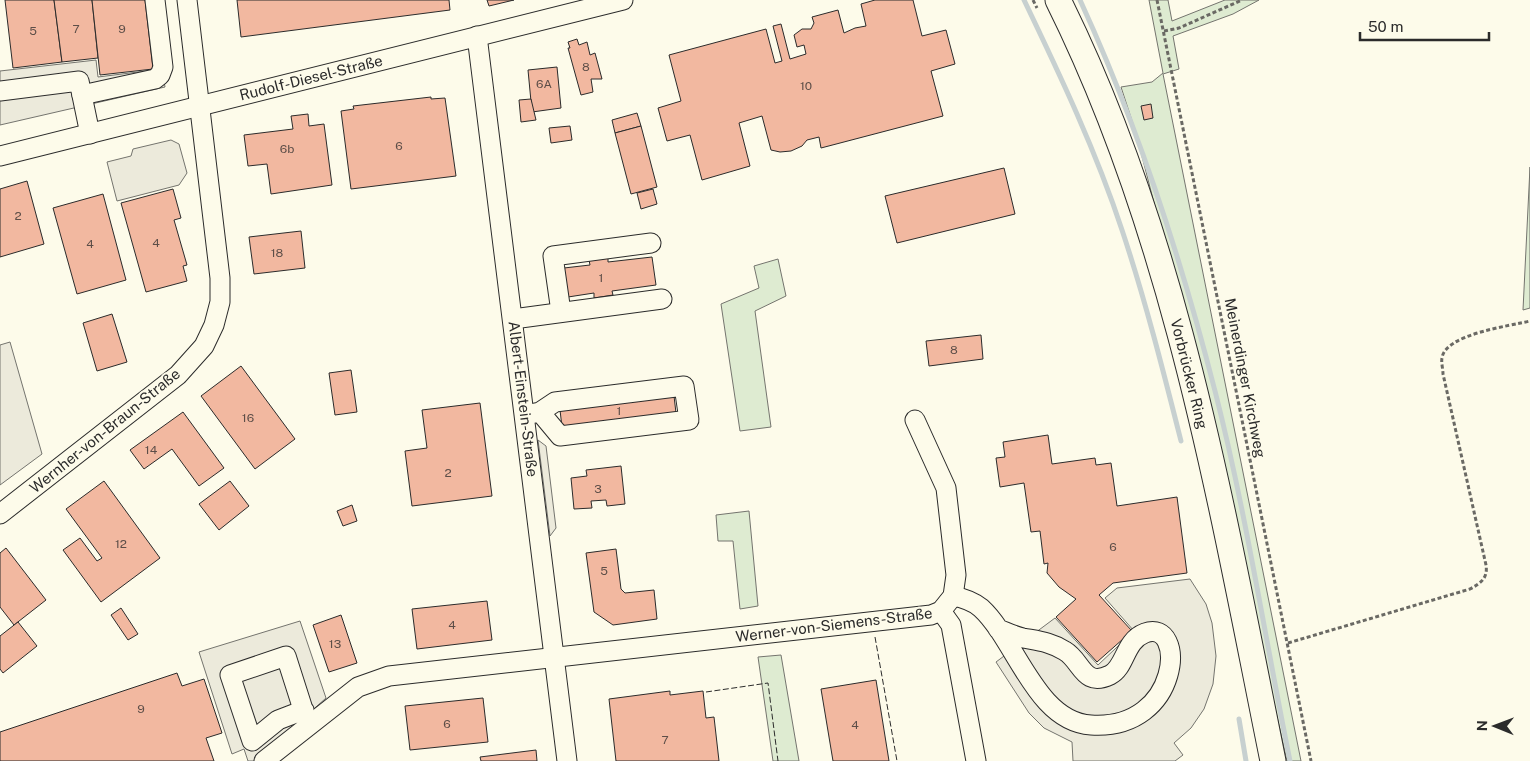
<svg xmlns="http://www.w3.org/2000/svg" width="1530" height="761" font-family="'Public Sans',sans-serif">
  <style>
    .green { fill: #deebd1; stroke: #74746e }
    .parking { fill: #eceadb; stroke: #74746e }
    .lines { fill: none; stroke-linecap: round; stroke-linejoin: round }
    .stream { stroke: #c7d0d0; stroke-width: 5 }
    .building { fill: #f2b8a0; stroke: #2b2b2b }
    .minor-casing { stroke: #2b2b2b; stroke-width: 21 }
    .major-casing { stroke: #2b2b2b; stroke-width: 27 }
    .path { stroke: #6a6964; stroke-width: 3; stroke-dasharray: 4 2.5; stroke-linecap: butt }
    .minor { stroke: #fdfbea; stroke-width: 19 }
    .major { stroke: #fdfbea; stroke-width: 25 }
    .fence { stroke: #2b2b2b; stroke-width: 1; stroke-dasharray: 6 2.5; stroke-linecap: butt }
    .labels { text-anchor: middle; stroke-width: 4; stroke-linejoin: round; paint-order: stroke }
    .number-label { font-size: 12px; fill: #5d4e48 }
    .street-label { font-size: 15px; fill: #2b2b2b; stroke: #fdfbea }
  </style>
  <rect width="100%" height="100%" fill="#fdfbea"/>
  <g class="green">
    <polygon points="1149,0 1168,0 1172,21 1225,0 1259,0 1233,14 1173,36 1179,69 1163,74 1301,761 1287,761 1213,432 1136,133 1121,87 1152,82 1163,73"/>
    <polygon points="1530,167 1530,308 1523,310"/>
    <polygon points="778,259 786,296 755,311 771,427 740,431 721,304 759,288 754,266"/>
    <polygon points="749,511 758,606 740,609 733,541 718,541 716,515"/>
    <polygon points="781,655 799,761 773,761 758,657"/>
  </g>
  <g class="parking">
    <polygon points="96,60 98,77 162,69 165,87 0,125 0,71"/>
    <polygon points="171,140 179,144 187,173 179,185 117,201 107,162 131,156 133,149"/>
    <polygon points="10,342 42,454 0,485 0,345"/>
    <polygon points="538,440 546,446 556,528 550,536"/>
    <polygon points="1190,579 1206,604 1212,623 1216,656 1213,684 1204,709 1191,728 1174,743 1183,755 1175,761 1073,761 1072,742 1044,728 1029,713 996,662 1055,618 1098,665 1134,631 1105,598 1117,588"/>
    <polygon points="300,621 326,698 256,761 248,761 244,749 232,754 199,652"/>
  </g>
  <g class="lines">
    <g class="stream">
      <path d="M1024,0C1060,75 1096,151 1122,230C1145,299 1163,370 1181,441"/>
      <path d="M1080,0C1137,124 1181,258 1215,391C1246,512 1265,638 1290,761"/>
      <polyline points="1239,719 1246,761"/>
    </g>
  </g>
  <g class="building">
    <polygon points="5,0 54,0 62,62 13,68"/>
    <polygon points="54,0 92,0 98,58 62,62"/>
    <polygon points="92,0 145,0 153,69 100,75"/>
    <polygon points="237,0 449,0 450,10 241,37"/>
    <polygon points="487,0 514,0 489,6"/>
    <polygon points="875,0 913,0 922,36 946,30 955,64 931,71 943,116 821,148 819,137 807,140 802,146 791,151 780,152 771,150 762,116 739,123 750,166 702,180 690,135 667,141 658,108 681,101 669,55 766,29 775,63 782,61 773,26 781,24 790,59 806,54 804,45 797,47 794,35 802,29 811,29 814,23 812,17 838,10 844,33 855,28 866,26 861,4"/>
    <polygon points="577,39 579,45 587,42 590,55 595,53 602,79 591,79 593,92 581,95 568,48 570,48 568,42"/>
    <polygon points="557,67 561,108 532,112 528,70"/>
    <polygon points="431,97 431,99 445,98 456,176 351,189 341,111 354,109 353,106"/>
    <polygon points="531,99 536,120 521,122 519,100"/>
    <polygon points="1151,104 1153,118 1144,120 1141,106"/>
    <polygon points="637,113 641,126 615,133 612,120"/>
    <polygon points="308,114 309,126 324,124 332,185 271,194 267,164 248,166 244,135 293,129 291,116"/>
    <polygon points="570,126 572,140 551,143 549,128"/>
    <polygon points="641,126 657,187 631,194 615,133"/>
    <polygon points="1004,168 1015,214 897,243 885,196"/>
    <polygon points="27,181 44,244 0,257 0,189"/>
    <polygon points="173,189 181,218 174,220 187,265 183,266 187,281 146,292 121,203"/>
    <polygon points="653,189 657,204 641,209 637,193"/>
    <polygon points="103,194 126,280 77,294 53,208"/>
    <polygon points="301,231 305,268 254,274 249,237"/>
    <polygon points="652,257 656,285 612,291 613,295 594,298 594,293 568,297 564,268 590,265 589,260 608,258 608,262"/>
    <polygon points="112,314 127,362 97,371 83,323"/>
    <polygon points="981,335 983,359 929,366 926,341"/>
    <polygon points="241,366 295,439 255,469 201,396"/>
    <polygon points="351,370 357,412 335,415 329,373"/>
    <polygon points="674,396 676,413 562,427 560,410"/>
    <polygon points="480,403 492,496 412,506 405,451 427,448 422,410"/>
    <polygon points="183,412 224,468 199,486 172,449 144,469 130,450"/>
    <polygon points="1048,435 1052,464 1095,458 1096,465 1111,463 1117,506 1177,497 1187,573 1113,583 1099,595 1132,631 1097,662 1056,617 1076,599 1059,587 1047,573 1048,563 1044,564 1040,531 1031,532 1024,483 1000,487 996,458 1005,457 1003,442"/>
    <polygon points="621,466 625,504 607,506 606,500 591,501 592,508 574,509 571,478 587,476 586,470"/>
    <polygon points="104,481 160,558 101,602 63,550 80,538 97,561 102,558 66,509"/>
    <polygon points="230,481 249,506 219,530 199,504"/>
    <polygon points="352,505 357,521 343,526 337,511"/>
    <polygon points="6,548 46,600 14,625 0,607 0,553"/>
    <polygon points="616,549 621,589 625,593 654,590 657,619 613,625 594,612 586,553"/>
    <polygon points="487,601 492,640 417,649 412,609"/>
    <polygon points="121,608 138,634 128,640 111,615"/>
    <polygon points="341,615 357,663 329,672 313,625"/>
    <polygon points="18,622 37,646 3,673 0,669 0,636"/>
    <polygon points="177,673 182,686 204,679 222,733 206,738 214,761 0,761 0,732"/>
    <polygon points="876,680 889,761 833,761 821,689"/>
    <polygon points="670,691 670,695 703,691 706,718 714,717 719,761 616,761 609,699"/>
    <polygon points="483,698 488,742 410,750 405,706"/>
    <polygon points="536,750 537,761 481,761 480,757"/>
  </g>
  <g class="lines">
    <defs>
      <g id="minor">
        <polyline points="477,36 567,761"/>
        <polyline points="0,91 79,81 90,134"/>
        <polyline points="82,95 155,79 160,75 163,67 155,0"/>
        <polyline points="0,156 623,0"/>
        <polyline points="561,312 553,256 651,243"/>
        <polyline points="513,319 662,299"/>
        <polyline points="525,415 540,412 555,402 684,386 689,420 560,436 540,412"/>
        <polyline points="0,514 178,375 204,346 214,325 220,302 220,278 187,0"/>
        <path d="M953,596C963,598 973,601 981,608C1016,640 1036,722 1091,725C1182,731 1187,617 1145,633C1124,641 1126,667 1110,675C1083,688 1082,661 1065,651C1051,642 1039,641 1023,638C1014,636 1006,632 998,629"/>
        <polyline points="941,611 951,625 976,761"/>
        <polyline points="304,710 278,720 252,741 230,675 286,656 308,725"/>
        <polyline points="264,761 358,687 389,676 931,615 941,611 953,596 956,575 946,488 915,420"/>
      </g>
      <path id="major" d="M1058,0C1176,237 1221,504 1273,761"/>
    </defs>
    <use href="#minor" class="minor-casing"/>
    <use href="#major" class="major-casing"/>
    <g class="path">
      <polyline points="1033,0 1037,8"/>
      <polyline points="1157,0 1311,761"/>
      <polyline points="1164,31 1179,28 1242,0"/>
      <path d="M1288,643L1470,589C1481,583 1488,578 1486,565L1443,374C1443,369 1441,362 1442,358C1445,334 1510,326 1530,321"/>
    </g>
    <use href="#minor" class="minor"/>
    <use href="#major" class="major"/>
    <g class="fence">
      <polyline points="875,637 897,761"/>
      <polyline points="706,692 768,683 778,761"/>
    </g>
  </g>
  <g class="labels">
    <g class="number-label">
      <text x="76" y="33">7</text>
      <text x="122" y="33">9</text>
      <text x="33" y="35">5</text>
      <text x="586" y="71">8</text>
      <text x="544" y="88">6A</text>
      <text x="806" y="90">10</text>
      <text x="399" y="150">6</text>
      <text x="287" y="153">6b</text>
      <text x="18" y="220">2</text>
      <text x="156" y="247">4</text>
      <text x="90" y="248">4</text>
      <text x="277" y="257">18</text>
      <text x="601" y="282">1</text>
      <text x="954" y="354">8</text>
      <text x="619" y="415">1</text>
      <text x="248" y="422">16</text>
      <text x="151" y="454">14</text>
      <text x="448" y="477">2</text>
      <text x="598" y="493">3</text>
      <text x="121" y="548">12</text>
      <text x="1113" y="551">6</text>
      <text x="604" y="575">5</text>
      <text x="452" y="629">4</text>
      <text x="335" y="648">13</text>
      <text x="141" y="713">9</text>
      <text x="447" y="728">6</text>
      <text x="855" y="729">4</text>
      <text x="665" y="744">7</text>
    </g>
    <g class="street-label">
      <text transform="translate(311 78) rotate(-14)" y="5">Rudolf-Diesel-Straße</text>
      <text transform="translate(1189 374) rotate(76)" y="5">Vorbrücker Ring</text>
      <text transform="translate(1245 378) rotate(79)" y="5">Meinerdinger Kirchweg</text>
      <text transform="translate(523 399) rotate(83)" y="5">Albert-Einstein-Straße</text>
      <text transform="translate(105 431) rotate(-39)" y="5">Wernher-von-Braun-Straße</text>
      <text transform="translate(834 625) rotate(-7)" y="5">Werner-von-Siemens-Straße</text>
    </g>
  </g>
  <g transform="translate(1495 726) rotate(271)" stroke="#fdfbea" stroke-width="4" paint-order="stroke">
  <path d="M0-4L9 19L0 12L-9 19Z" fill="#2b2b2b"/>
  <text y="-8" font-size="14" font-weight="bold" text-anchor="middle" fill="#2b2b2b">N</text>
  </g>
  <path d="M1360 32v8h129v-8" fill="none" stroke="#2b2b2b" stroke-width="2.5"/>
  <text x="1368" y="32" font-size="15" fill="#2b2b2b" stroke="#fdfbea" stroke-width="4" paint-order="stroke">50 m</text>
</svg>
